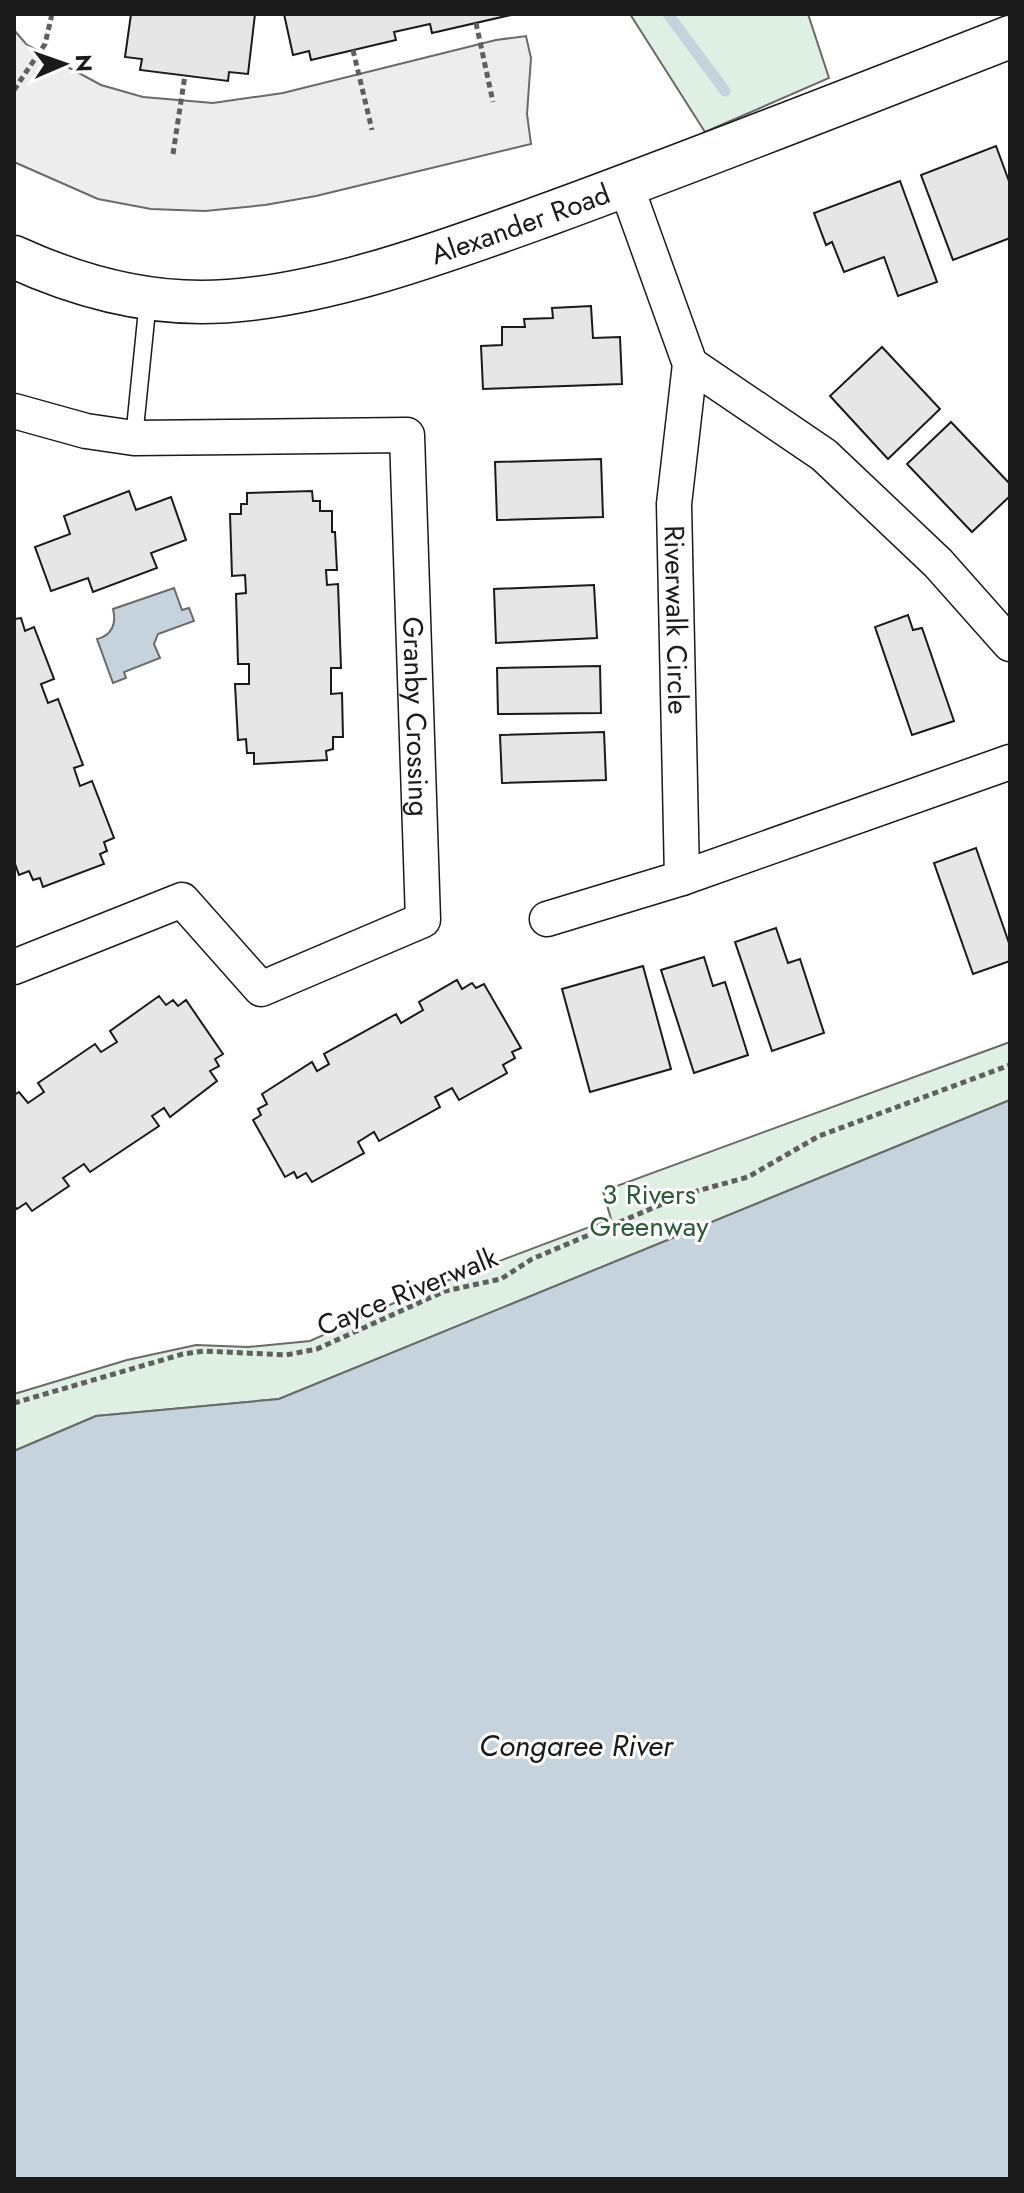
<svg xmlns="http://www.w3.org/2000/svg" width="1024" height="2193" font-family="Jost,sans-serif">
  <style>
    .green { fill: #e0efe3; stroke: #6a6a6a; stroke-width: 2 }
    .parking { fill: #ededed; stroke: #6a6a6a; stroke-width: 2 }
    .water { fill: #c6d2dc; stroke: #6a6a6a; stroke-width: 2 }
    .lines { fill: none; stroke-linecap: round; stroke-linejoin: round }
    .stream { stroke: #c6d2dc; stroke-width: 11 }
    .building { fill: #e6e6e6; stroke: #1a1a1a; stroke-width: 2 }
    .service-casing { stroke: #1a1a1a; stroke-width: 19 }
    .minor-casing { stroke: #1a1a1a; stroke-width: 37 }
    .tertiary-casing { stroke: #1a1a1a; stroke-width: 45 }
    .path { stroke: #5f5f5f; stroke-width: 5; stroke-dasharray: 6 4; stroke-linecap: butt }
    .service { stroke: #fff; stroke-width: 16 }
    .minor { stroke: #fff; stroke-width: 34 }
    .tertiary { stroke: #fff; stroke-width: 42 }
    .labels { text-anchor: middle; stroke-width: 6; stroke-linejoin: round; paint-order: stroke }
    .street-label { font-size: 28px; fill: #1a1a1a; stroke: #fff }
    .park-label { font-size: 28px; fill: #2b5a34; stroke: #fff }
    .water-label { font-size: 30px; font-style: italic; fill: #1a1a1a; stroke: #fff }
  </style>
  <rect width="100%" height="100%" fill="#fff"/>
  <g class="green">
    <polygon points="630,14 808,14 829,78 705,132"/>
    <polygon points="1010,1042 1010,1100 279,1399 96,1416 14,1451 14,1394 127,1360 196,1345 248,1347 310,1341 425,1289 611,1219 603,1191"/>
  </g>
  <polygon class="parking" points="14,30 27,45 101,85 143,97 213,103 283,93 496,40 526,36 531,58 527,114 531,144 316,196 265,205 205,211 151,209 98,199 14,162"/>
  <g class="water">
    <path d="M174,588L182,610L189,608L194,621L158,634L154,644L160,658L124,672L126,678L113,683L97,639C111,636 117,624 113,609Z"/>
    <polygon points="1010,1100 1010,2179 14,2179 14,1451 96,1416 279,1399"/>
  </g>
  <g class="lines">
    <polyline class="stream" points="668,14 725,91"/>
  </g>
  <g class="building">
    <polygon points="131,14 255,14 248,74 229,72 228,81 140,70 142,59 125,57"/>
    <polygon points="284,14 515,14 432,33 430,24 394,32 396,40 311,60 309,51 293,55"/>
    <polygon points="996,146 1010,184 1010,238 953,260 921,175"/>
    <polygon points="900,181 937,282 898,296 884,257 844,272 832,242 826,245 814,213"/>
    <polygon points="591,306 593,338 620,337 622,384 483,389 481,346 502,345 502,327 525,327 524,319 553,318 552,308"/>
    <polygon points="882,347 940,409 888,459 830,396"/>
    <polygon points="951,422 1010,484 1010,496 972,532 907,464"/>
    <polygon points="601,459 603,517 497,520 495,462"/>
    <polygon points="129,491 136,510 171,497 186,540 151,553 157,568 93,592 88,578 51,591 35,547 70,534 64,516"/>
    <polygon points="312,491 313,501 320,501 320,511 332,511 332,532 335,532 337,570 326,570 327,585 338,584 341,668 331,668 331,694 342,693 343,737 333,737 333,749 326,751 327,760 254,764 254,753 247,753 246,739 238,740 235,684 249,684 249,664 238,664 236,594 246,593 245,575 232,576 230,514 241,514 241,504 247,504 247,493"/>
    <polygon points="594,585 597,638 496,643 494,589"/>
    <polygon points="908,615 913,630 922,628 954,721 912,735 875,627"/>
    <polygon points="21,618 25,631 34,627 54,679 41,684 48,703 58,699 83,765 74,768 80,786 92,781 114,838 104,842 107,851 100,854 104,864 43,887 40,878 33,880 29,871 19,875 14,861 14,619"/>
    <polygon points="600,666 601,713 498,714 497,668"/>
    <polygon points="604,732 606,780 502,783 500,735"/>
    <polygon points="976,848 1010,946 1010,961 973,974 934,863"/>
    <polygon points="776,928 788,963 800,959 824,1033 772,1051 735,942"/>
    <polygon points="704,957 713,986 725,982 748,1055 694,1073 661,970"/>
    <polygon points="643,966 671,1069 590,1092 562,989"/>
    <polygon points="457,980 462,989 472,983 476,988 484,984 521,1048 512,1052 515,1058 503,1065 507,1073 459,1100 452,1088 435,1097 440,1107 379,1141 374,1132 358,1142 364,1153 312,1182 306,1173 297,1178 294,1172 285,1177 253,1120 261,1115 258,1109 267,1104 262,1094 312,1062 317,1071 329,1064 324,1054 396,1014 401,1023 423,1010 419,1002"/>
    <polygon points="159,996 166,1005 173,1000 178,1006 186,1000 223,1054 215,1059 219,1066 210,1071 217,1081 170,1117 164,1108 152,1116 159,1126 90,1172 84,1164 63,1178 69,1186 32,1211 26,1203 17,1209 14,1206 14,1095 19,1092 28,1103 44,1092 38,1083 95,1044 101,1052 117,1042 110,1031"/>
  </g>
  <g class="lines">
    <defs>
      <polyline id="service" points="134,438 148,300"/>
      <g id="minor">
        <path id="s1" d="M626,186L690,364L674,504L682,878"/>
        <polyline points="690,364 824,455 938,563 1010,644"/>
        <path id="s2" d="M14,411L86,431L134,438L407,435L423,920L261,989L182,900L14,967"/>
        <polyline points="547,919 682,878 1010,762"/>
      </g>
      <g id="tertiary">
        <path id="s3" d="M14,257C73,284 135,302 201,302C310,302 444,252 546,215C702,158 856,97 1010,37"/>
      </g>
    </defs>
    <use href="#service" class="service-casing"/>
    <use href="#minor" class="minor-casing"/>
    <use href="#tertiary" class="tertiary-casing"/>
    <g class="path">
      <polyline points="476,23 493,102"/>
      <polyline points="353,50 372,130"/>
      <polyline points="14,90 45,44 52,14"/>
      <polyline points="173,154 185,75"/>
      <polyline points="14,1403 183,1354 204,1351 286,1355 317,1349 445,1291 501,1279 532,1259 686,1194 748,1177 819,1136 1010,1065"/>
    </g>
    <use href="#service" class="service"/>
    <use href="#minor" class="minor"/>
    <use href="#tertiary" class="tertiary"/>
  </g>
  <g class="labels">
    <g class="street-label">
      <text dy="10" stroke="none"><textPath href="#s3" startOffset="524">Alexander Road</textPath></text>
      <text dy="10" stroke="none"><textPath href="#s1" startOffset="446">Riverwalk Circle</textPath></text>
      <text dy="10" stroke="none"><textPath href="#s2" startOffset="678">Granby Crossing</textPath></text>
      <text transform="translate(407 1291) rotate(-22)" y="10">Cayce Riverwalk</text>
    </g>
    <g class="park-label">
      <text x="649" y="1204">3 Rivers<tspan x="649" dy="32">Greenway</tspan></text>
    </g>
    <g class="water-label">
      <text x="576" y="1756">Congaree River</text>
    </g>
  </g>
  <rect width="1024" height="2193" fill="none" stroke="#1a1a1a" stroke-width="32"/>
  <g transform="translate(64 64) rotate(88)" stroke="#ffffff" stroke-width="6" paint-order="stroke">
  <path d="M0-6L14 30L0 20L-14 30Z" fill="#1a1a1a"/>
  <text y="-12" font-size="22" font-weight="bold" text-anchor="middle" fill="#1a1a1a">N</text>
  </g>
</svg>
